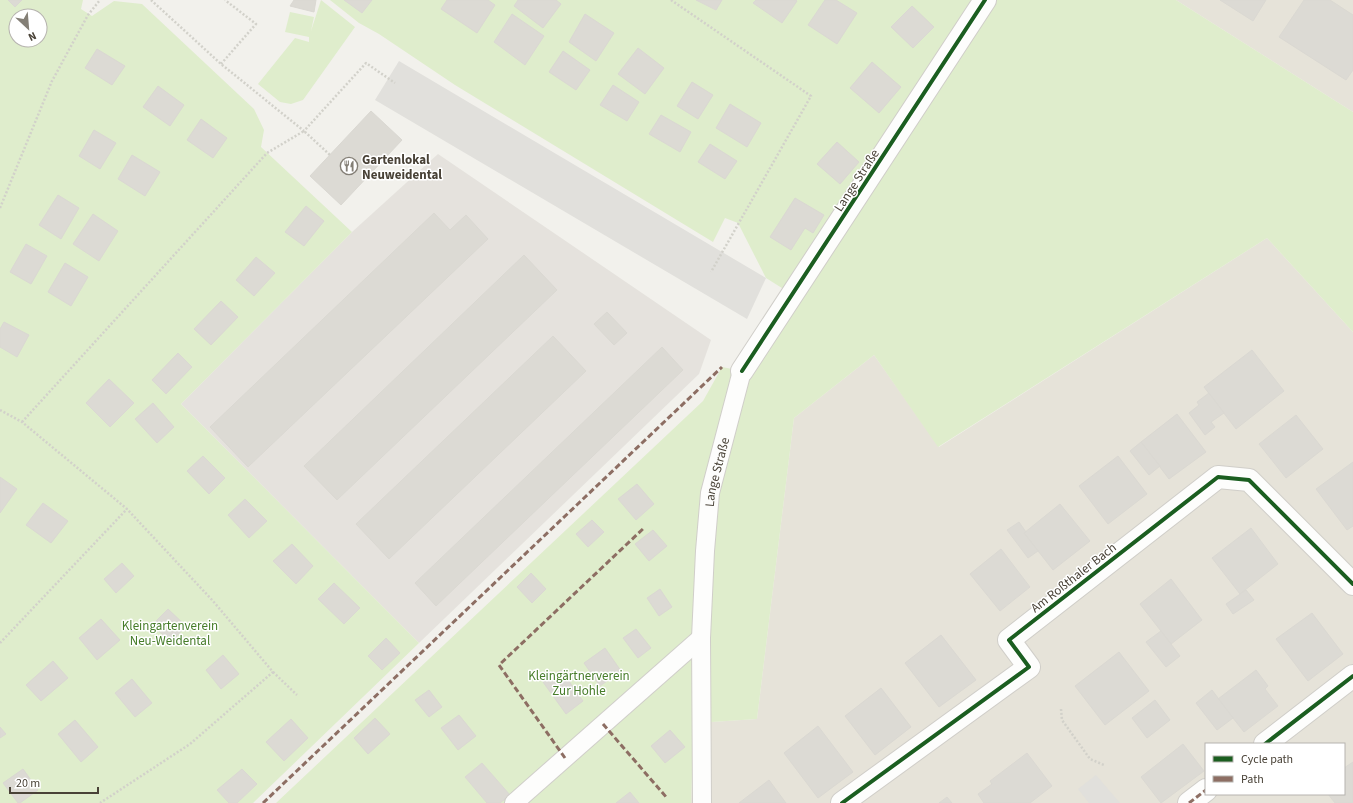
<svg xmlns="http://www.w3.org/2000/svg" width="1353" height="803" font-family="'Source Sans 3',sans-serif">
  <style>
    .residential { fill: #e6e3d9; fill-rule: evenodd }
    .industrial { fill: #e5e2dd }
    .green { fill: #dfedcc; fill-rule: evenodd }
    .parking { fill: #e1e0dc }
    .building { fill: #dcdad4; stroke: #dad8d2 }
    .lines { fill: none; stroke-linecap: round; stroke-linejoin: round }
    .lane-casing { stroke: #d0cec9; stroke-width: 20 }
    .street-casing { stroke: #d0cec9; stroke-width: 24 }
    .path { stroke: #d2d1ca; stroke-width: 2.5; stroke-dasharray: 2 2; stroke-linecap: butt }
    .lane { stroke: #fdfdfc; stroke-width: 18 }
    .street { stroke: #fdfdfc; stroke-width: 22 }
    .quiet { stroke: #8d6e63; stroke-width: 3; stroke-dasharray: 6 3; stroke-linecap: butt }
    .cycleway-casing { stroke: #fff; stroke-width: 6 }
    .cycleway { stroke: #1b5e20; stroke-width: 4 }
    .labels { text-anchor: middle; stroke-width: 3; stroke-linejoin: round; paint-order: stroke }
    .poi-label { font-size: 13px; font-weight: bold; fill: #494237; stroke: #fff; text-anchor: start }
    .street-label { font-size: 13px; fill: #494237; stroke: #fff }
    .park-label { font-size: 13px; fill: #467c29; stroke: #fff }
  </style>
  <rect width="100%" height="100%" fill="#f2f1ec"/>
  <g class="residential">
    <polygon points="1176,0 1353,0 1353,112"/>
    <path d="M1267,238L1353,332V803H691L694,717L712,722L757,719L794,418L874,355L939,447ZM1206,744H1344V794H1206Z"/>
  </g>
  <polygon class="industrial" points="438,154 711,340 699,374 419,643 181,404 352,232"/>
  <g class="green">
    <path d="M0,0H83L81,9L92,16L114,1L142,4L254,109L264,130L261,147L352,232L181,404L419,643L253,803H0ZM16,16H40V40H16Z"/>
    <polygon points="321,0 355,27 303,100 291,104 280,102 258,84 295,38 309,42 309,37 285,32 290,12 314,17 311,31"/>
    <polygon points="330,0 1176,0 1353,112 1353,332 1267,238 938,447 874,355 794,418 757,719 712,722 694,718 691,803 276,803 703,401 722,367 742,371 793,295 766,278 738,223 725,218 713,242 455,85 379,34 359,23"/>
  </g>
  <g class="parking">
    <polygon points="399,61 766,278 747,319 375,100"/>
    <polygon points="1096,775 1120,803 1089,803 1078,789"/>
  </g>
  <g class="building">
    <polygon points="8,0 22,0 15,7"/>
    <polygon points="294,0 316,0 314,12 290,6"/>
    <polygon points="344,0 372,0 362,13"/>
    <polygon points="447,0 488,0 495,5 477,33 441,9"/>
    <polygon points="518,0 556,0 561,4 543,28 514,6"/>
    <polygon points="696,0 722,0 716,10"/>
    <polygon points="756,0 796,0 797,1 782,23 753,3"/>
    <polygon points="825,0 836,0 857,13 837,44 808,25"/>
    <polygon points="1220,0 1266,0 1253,21"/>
    <polygon points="1304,0 1330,0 1353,15 1353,70 1346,80 1279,37"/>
    <polygon points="912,6 934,27 913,48 891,27"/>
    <polygon points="512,14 544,36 525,65 494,42"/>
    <polygon points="585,14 614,33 596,61 569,42"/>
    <polygon points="638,48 664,68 645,94 618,74"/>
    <polygon points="97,49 125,66 112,85 85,68"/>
    <polygon points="563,51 590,70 576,90 549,72"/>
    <polygon points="872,62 901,87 879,113 850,88"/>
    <polygon points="692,82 713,95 698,119 677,106"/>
    <polygon points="613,85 639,102 627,121 600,105"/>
    <polygon points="158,86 184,105 170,126 143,107"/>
    <polygon points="730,104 761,123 747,147 716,128"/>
    <polygon points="371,111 402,140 341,205 310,176"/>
    <polygon points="661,115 691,132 680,152 649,134"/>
    <polygon points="201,119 227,138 213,158 187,140"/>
    <polygon points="94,130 116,143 100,169 79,156"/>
    <polygon points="837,142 859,162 840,184 817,164"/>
    <polygon points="710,144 737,161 725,179 698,162"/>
    <polygon points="132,155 160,172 145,196 118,179"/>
    <polygon points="58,195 79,208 61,239 39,225"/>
    <polygon points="795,198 824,215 813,233 805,228 791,250 770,237"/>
    <polygon points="306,206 324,221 304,246 285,232"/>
    <polygon points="434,213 450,230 466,215 488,239 248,467 210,427"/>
    <polygon points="93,214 118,231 99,261 73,244"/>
    <polygon points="26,244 47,256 31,284 10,272"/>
    <polygon points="524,255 557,290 337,500 304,466"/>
    <polygon points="256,257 275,273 254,296 236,280"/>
    <polygon points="65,263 88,277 71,306 48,292"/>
    <polygon points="221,301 238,317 211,345 194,329"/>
    <polygon points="607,312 627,333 614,345 594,324"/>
    <polygon points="4,322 29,335 17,357 0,347 0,329"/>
    <polygon points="553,336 586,371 389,559 356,524"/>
    <polygon points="662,347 683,370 436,606 415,583"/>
    <polygon points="1252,350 1284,391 1236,429 1204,387"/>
    <polygon points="178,353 192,367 166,394 152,380"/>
    <polygon points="109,379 134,403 110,427 86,403"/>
    <polygon points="1209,393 1224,413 1211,422 1215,427 1205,435 1189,413 1199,405 1197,402"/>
    <polygon points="153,403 174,427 157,443 135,419"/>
    <polygon points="1177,414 1206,452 1169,479 1141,442"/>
    <polygon points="1296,415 1323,449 1286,478 1259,444"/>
    <polygon points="1141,442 1160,466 1149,475 1130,451"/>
    <polygon points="203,456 225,478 209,494 187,471"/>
    <polygon points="1118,456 1147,494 1108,524 1079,486"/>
    <polygon points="1353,462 1353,526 1347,530 1316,489"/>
    <polygon points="0,477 17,489 0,513"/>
    <polygon points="637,484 654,504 636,520 618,499"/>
    <polygon points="245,499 267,521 249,538 228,515"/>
    <polygon points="43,503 68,521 51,543 26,525"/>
    <polygon points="1060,504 1090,541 1053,570 1024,533"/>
    <polygon points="592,520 604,532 588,547 576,534"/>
    <polygon points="1019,522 1026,532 1024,533 1038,551 1028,558 1007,530"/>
    <polygon points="1251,528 1278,564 1240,594 1212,558"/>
    <polygon points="653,530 667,546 649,561 635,544"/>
    <polygon points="292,544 313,566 296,584 273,561"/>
    <polygon points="1001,549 1030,587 1000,611 970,574"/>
    <polygon points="122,563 134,576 116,593 104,579"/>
    <polygon points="531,573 546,589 532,603 517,587"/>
    <polygon points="1171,579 1202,620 1171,644 1140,604"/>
    <polygon points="334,583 360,608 344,624 318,599"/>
    <polygon points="660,589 672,607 659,616 647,598"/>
    <polygon points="1246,590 1254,600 1233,614 1226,604"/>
    <polygon points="168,609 186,626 171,642 152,625"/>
    <polygon points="1312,613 1343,654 1308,681 1276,639"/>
    <polygon points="101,619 120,640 97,660 79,638"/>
    <polygon points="636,629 651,648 638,658 623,638"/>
    <polygon points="1161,631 1180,656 1166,667 1146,642"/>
    <polygon points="941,635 976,680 939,707 905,663"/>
    <polygon points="386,638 400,653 382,670 368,656"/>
    <polygon points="605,648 621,671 600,686 584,663"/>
    <polygon points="1119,652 1149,691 1105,725 1075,686"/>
    <polygon points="223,655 239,674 221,689 206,670"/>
    <polygon points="53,661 68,678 41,701 26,685"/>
    <polygon points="561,670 583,701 566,714 543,682"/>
    <polygon points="1256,670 1268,686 1265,689 1278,706 1244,732 1218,699"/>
    <polygon points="132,679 152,703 135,717 115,693"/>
    <polygon points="881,688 911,727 875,755 845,716"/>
    <polygon points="429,690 442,707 429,717 415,700"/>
    <polygon points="1212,690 1233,718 1217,730 1196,703"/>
    <polygon points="1155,700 1170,720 1147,738 1132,718"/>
    <polygon points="459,715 476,736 458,750 441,728"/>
    <polygon points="375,718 390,734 368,754 354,738"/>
    <polygon points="291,719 308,738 284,761 266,742"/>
    <polygon points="75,720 98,747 81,762 58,734"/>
    <polygon points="818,726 853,772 818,798 784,753"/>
    <polygon points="0,727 6,734 0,738"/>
    <polygon points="670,730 685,747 665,763 651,746"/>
    <polygon points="1183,744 1204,771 1161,803 1141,777"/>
    <polygon points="1027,753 1052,786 1030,803 984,803 978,794 992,784 990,781"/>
    <polygon points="1353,762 1353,803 1335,803 1328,794 1344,794 1344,768"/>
    <polygon points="482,763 510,795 500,803 487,803 465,777"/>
    <polygon points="23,769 38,790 20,803 18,803 3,783"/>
    <polygon points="242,769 257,784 237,803 229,803 217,790"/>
    <polygon points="769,780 786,803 739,803"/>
    <polygon points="630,792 639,803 616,803"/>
    <polygon points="947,797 952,803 939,803"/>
  </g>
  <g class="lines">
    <defs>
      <g id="lane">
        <polyline points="514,803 701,638"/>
        <path id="s1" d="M702,803L701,638L705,551L710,493L742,371"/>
      </g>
      <g id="street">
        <polyline points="742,371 985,0"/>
        <polyline points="1265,744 1353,676"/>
        <polyline points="842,803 1029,667 1009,640 1218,477 1249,480 1353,584"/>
        <polyline points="1189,803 1206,790"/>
      </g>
    </defs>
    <use href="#lane" class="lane-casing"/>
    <use href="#street" class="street-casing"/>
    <g class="path">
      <polyline points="151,0 221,64 304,131 366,63 395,83"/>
      <polyline points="671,0 811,96 711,272"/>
      <polyline points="221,64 256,24 225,0"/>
      <polyline points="0,208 52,81 88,15 100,0"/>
      <polyline points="0,410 22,422 127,509 213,601 273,672 190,744 100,803"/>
      <polyline points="22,422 267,153 304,131 330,155"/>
      <polyline points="0,643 127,509"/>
      <polyline points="273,672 297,695"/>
      <polyline points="1061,709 1062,720 1090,759 1104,765"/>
    </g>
    <use href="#lane" class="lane"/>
    <use href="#street" class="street"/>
    <g class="quiet">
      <polyline points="603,724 667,798"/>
      <polyline points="565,758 499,665 645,527"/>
      <polyline points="263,803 722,367"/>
      <polyline points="1189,803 1206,790"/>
    </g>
    <defs>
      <g id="cycleway">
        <polyline points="742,371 985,0"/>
        <polyline points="1265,744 1353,676"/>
        <polyline points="842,803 1029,667 1009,640 1218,477 1249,480 1353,584"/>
      </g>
    </defs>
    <use href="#cycleway" class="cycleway-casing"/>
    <use href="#cycleway" class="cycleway"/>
  </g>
  <defs>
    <symbol id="restaurant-ring" viewBox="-11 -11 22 22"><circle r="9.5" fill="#fff" stroke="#847f76" stroke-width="1.5"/><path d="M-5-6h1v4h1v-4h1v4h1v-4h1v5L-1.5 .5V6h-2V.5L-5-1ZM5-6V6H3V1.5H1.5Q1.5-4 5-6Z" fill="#847f76"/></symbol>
  </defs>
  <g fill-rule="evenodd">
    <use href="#restaurant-ring" x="339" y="156" width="20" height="20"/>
  </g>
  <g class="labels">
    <g class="poi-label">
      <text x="362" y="164">Gartenlokal<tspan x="362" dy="15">Neuweidental</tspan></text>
    </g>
    <g class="street-label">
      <text transform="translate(856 180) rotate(-57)" y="5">Lange Straße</text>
      <text dy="5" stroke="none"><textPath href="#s1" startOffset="332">Lange Straße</textPath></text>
      <text transform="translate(1073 577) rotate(-38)" y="5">Am Roßthaler Bach</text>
    </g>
    <g class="park-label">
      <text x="170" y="630">Kleingartenverein<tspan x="170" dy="15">Neu-Weidental</tspan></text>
      <text x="579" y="680">Kleingärtnerverein<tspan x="579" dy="15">Zur Hohle</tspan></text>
    </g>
  </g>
  <rect x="1205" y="743" width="140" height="52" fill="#ffffff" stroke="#b6b3af"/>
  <rect x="1213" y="756" width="20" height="6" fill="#1b5e20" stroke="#b6b3af"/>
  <text x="1241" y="763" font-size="12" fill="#494237">Cycle path</text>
  <rect x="1213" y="776" width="20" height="6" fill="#8d6e63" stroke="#b6b3af"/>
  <text x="1241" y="783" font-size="12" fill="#494237">Path</text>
  <g transform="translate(28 28) rotate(154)"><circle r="19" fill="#ffffff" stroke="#b6b3af"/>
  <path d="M0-3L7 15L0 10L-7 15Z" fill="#847f76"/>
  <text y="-6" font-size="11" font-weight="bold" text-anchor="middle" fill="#494237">N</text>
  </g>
  <path d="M10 787v6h88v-6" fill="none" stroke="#494237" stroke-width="2"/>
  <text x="16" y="787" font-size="12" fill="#494237" stroke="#ffffff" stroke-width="3" paint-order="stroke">20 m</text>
</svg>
